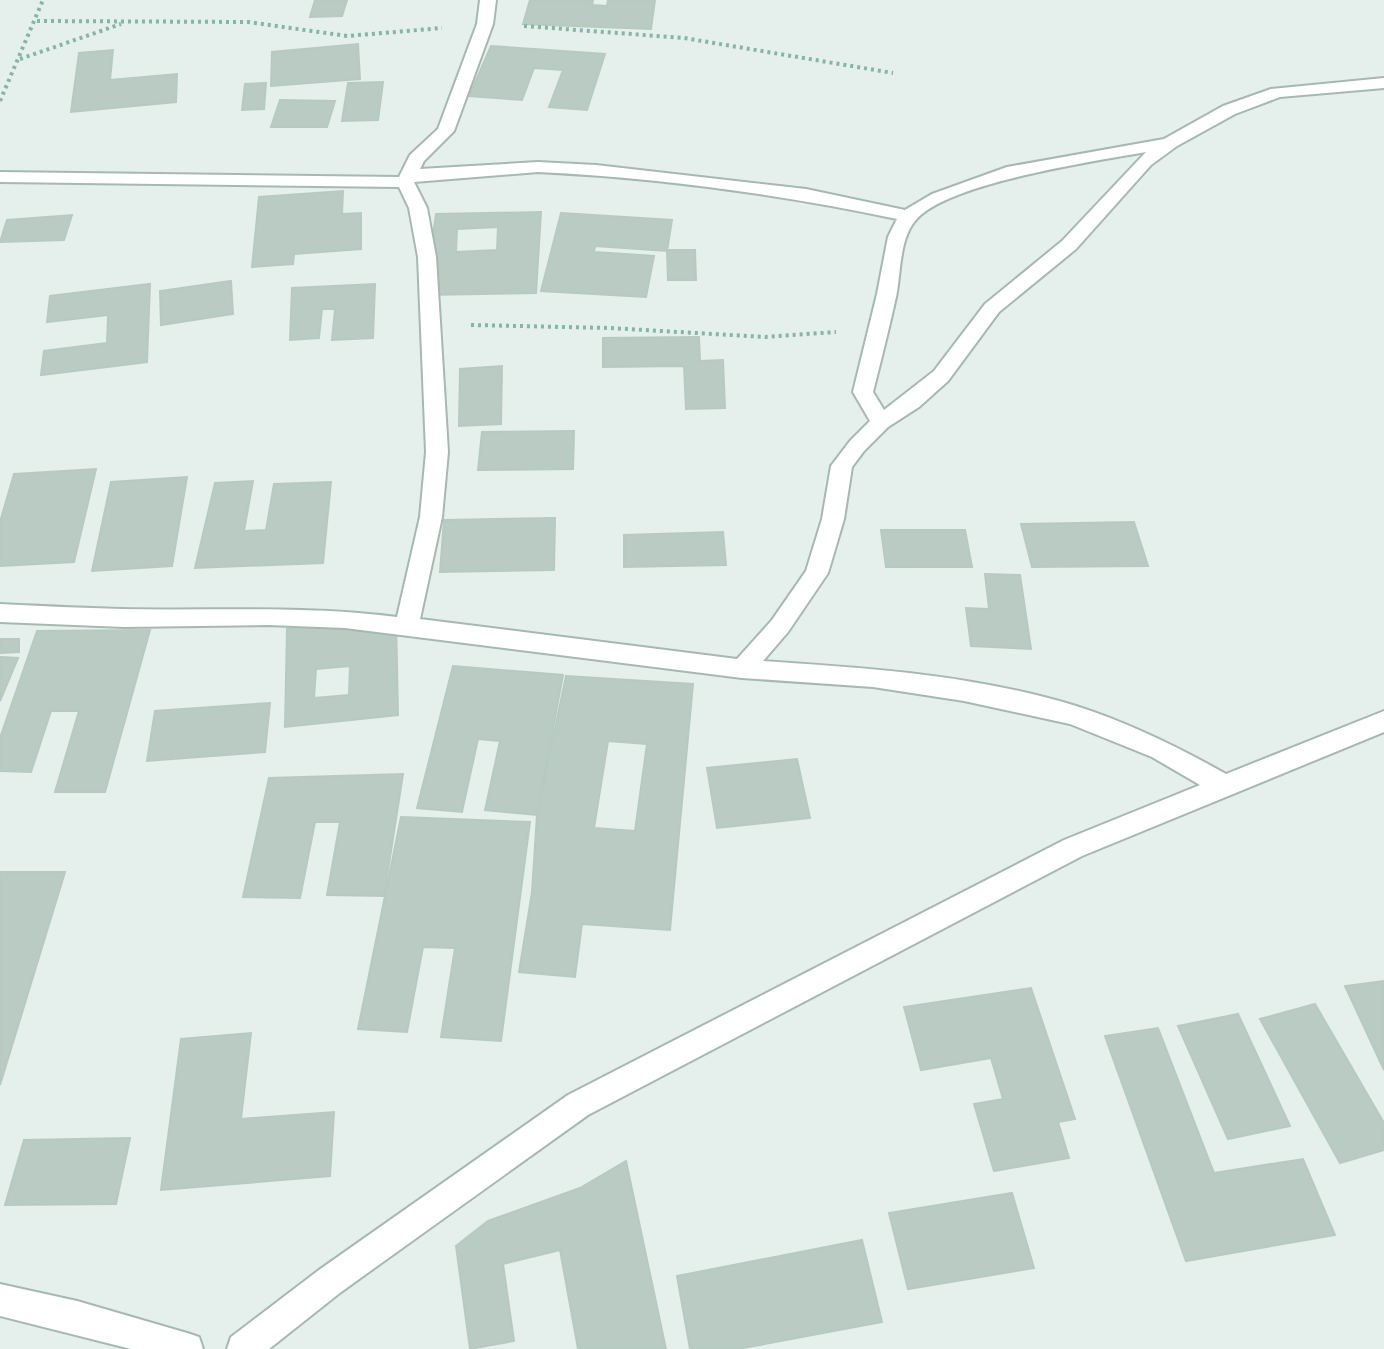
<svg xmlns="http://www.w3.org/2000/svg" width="1384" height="1349" font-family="Arial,sans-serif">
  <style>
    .building { fill: #bacbc4; stroke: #b7cac2; stroke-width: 2; fill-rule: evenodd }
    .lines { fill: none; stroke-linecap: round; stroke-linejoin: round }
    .street-casing { stroke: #a7b8b3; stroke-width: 4 }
    .path { stroke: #84b5a6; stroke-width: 4; stroke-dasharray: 3 4; stroke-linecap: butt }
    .street { fill: #fff; fill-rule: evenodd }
  </style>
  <rect width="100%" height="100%" fill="#e5efeb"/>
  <g class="building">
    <polygon points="315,0 347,0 342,16 310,17"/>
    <polygon points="530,0 593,0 592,5 607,6 608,0 655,0 651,29 523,24"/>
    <polygon points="358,44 360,79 271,86 272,52"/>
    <polygon points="491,46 605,54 587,110 549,107 563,70 534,68 522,100 469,96"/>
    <polygon points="113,50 110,80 177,74 176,102 71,112 79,53"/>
    <polygon points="383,82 378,120 342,121 348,83"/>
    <polygon points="266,83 264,109 242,110 245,84"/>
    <polygon points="280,100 335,101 327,127 271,127"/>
    <polygon points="343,191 342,214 361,213 361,249 294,254 293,264 252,267 259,197"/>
    <path d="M541,212L536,293L425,295L436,214ZM498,227L497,250L456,252L457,229Z"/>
    <polygon points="561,213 672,220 667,251 595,246 594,252 654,256 646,297 541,291"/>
    <polygon points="72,215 64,240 0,242 7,220"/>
    <polygon points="667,250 695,250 696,280 668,280"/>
    <polygon points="231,281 233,314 161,325 160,291"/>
    <polygon points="150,284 147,362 41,375 44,351 107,343 108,315 47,322 50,296"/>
    <polygon points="375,284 373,338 332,340 335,309 322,309 319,338 290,340 292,288"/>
    <polygon points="699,337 700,361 723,360 725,408 686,409 684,366 603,367 603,338"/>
    <polygon points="502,366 501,424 459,426 460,369"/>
    <polygon points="574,431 573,469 478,470 482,432"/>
    <polygon points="96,469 74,562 0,566 0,522 14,474"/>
    <polygon points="187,477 172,566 92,571 111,482"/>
    <polygon points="253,481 244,531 266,530 274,484 331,482 323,563 195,568 215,483"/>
    <polygon points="555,518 554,570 440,572 444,520"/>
    <polygon points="1134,522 1148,566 1032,567 1021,524"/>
    <polygon points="881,530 965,530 972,567 886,567"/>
    <polygon points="723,532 726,565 624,567 624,535"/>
    <polygon points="985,574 1020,575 1031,649 971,646 966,608 989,609"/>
    <path d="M396,617L398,715L285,727L287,629ZM350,666L349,695L314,698L316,669Z"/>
    <polygon points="150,630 105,792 55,792 79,711 51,711 31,772 0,771 0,738 37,631"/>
    <polygon points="0,639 19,639 19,652 0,653"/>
    <polygon points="0,657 18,658 0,701"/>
    <polygon points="453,666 563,675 537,815 485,810 500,741 478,739 462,812 417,808"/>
    <path d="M566,676L693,684L670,930L582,924L575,977L519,972L532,892L537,815ZM608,741L647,744L635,831L594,828Z"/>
    <polygon points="270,703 265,752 147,761 155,711"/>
    <polygon points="797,759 810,818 717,828 707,768"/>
    <polygon points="403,774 384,896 327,895 340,822 315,822 300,898 243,897 269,778"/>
    <polygon points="401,817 530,822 501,1041 441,1037 455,948 423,947 407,1032 358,1029"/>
    <polygon points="0,872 65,872 0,1085"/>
    <polygon points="1384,981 1384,1070 1345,986"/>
    <polygon points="1031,988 1075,1119 1058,1122 1069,1158 994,1171 974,1104 1003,1099 991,1058 921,1070 904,1007"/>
    <polygon points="1315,1004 1384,1123 1384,1150 1340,1163 1260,1019"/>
    <polygon points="1238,1014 1290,1126 1228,1139 1178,1026"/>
    <polygon points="1158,1028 1214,1173 1303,1159 1335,1235 1186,1261 1105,1036"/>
    <polygon points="251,1033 241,1119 334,1112 330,1176 161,1190 181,1039"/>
    <polygon points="130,1138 116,1204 5,1205 24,1140"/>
    <polygon points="626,1161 666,1349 578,1349 560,1250 503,1264 514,1341 470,1349 456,1246 488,1221 580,1188"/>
    <polygon points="1012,1193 1034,1268 908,1289 889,1213"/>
    <polygon points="862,1240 882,1322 738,1349 690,1349 677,1276"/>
  </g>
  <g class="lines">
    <defs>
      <g id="street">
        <path d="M480,0H496L493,24L454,131L424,161L420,169L538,162L596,165L806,189L905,210L932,194L1007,167L1164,139L1223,106L1271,89L1384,78V88L1280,97L1235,114L1177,146L1151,165L1076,249L999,312L948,381L919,407L888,427L864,451L852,467L844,519L828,573L788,632L763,661C868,668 976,675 1076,706C1129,723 1178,747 1226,774L1384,711V732L1082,856L588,1115L341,1292L269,1349H227L231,1337L319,1270L568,1095L1064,840L1200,785L1152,757L1070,724L964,701L873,687L742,678L345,628L268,625L124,627L0,622V604C41,606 82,608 122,609C215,611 305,605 397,617L420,517L426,452L418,257L409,208L399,187L0,182V172L399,177L410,155L438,129L477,24ZM1146,152L1062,241L985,304L934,371L884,410L873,392C881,360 889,329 896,297C901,274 899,240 915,221C945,183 1096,161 1146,152ZM538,172C659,178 779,194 897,219L888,237L877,294L853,392L870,421L850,441L831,466L822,519L806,571L772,620L737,659L420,619L442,517L448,452L436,257L427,208L414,182Z"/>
        <polygon points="0,1284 77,1301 187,1333 199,1337 203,1349 131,1349 0,1316"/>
      </g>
    </defs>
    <use href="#street" class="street-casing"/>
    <g class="path">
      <polyline points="37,21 248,22 347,36 442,28"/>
      <polyline points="524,26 684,38 893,73"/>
      <polyline points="20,59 121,24"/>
      <polyline points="0,101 43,0"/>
      <polyline points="471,325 610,328 765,337 836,332"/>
    </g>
    <use href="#street" class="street"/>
  </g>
</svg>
